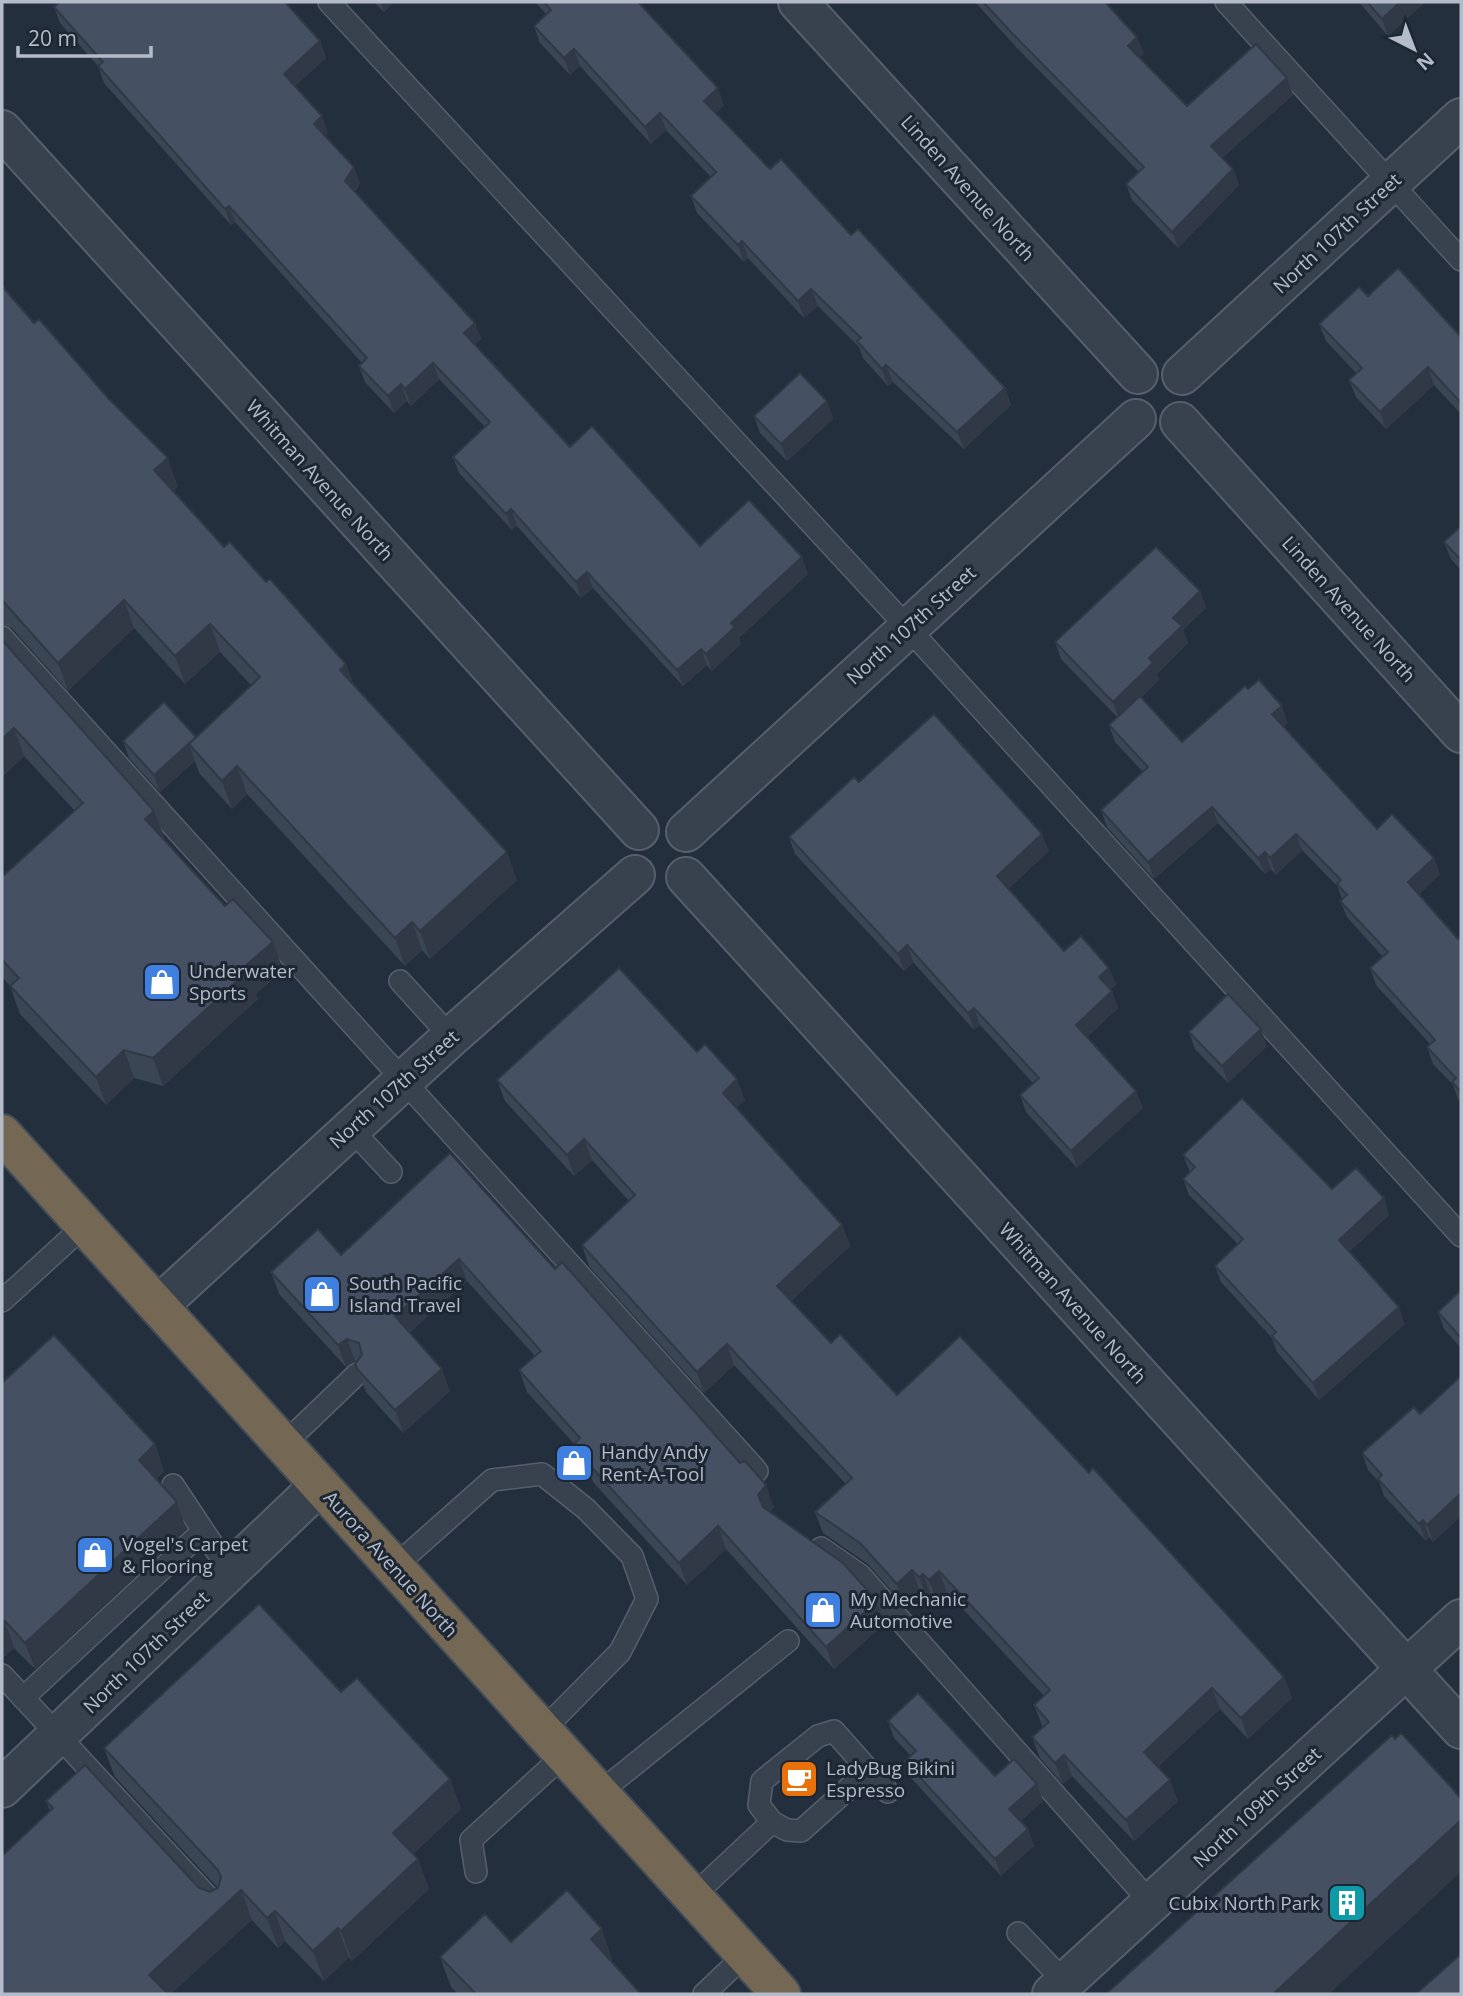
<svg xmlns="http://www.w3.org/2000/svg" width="1463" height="1996" font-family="'Open Sans',sans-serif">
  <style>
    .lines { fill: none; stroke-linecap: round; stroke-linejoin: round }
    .lane-casing { stroke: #565f6c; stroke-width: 24 }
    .street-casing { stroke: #565f6c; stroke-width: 42 }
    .highway-casing { stroke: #434c59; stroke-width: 42 }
    .lane { stroke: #38414e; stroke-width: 21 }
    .street { stroke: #38414e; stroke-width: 38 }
    .highway { stroke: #746855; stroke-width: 38 }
    .wall { fill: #3b4654 }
    .shaded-wall { fill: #303945 }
    .building { fill: #455162; stroke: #303945; stroke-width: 2 }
    .labels { text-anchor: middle; stroke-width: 6; stroke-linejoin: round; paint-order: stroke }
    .street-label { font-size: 19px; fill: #b4bcc9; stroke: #1d2633 }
    .poi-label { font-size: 19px; fill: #b4bcc9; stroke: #1d2633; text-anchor: start }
  </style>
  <rect width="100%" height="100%" fill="#242f3e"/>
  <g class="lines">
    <defs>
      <g id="lane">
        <polyline points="329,2 908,628 1461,1236"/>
        <polyline points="1226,2 1461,260"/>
        <polyline points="2,637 757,1471"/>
        <polyline points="400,981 451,1037"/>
        <polyline points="351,1129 391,1172"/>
        <polyline points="2,1301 84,1226"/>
        <polyline points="283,1445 357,1374"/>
        <polyline points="173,1485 230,1571"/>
        <polyline points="821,1548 860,1575 1152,1904"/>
        <polyline points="394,1567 492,1480 542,1474 586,1509 632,1556 647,1599 620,1652 542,1731"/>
        <polyline points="2,1675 219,1909"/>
        <polyline points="23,1698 203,1531"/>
        <polyline points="599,1793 788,1641"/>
        <polyline points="772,1822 787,1830 801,1831 869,1770"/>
        <polyline points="476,1872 471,1840 564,1755"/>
        <polyline points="693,1896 772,1822 759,1805 762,1781 818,1736 834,1731 888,1792"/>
        <polyline points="1018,1933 1065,1982"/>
        <polyline points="704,1994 745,1955"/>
      </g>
      <g id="street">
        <polyline points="798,2 1138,374"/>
        <polyline points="2,130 639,830"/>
        <polyline points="1182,375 1461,118"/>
        <polyline points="1180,422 1461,733"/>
        <polyline points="686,832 1136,419"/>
        <polyline points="686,877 1461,1729"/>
        <polyline points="158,1306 451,1037 635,875"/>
        <polyline points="2,1788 320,1485"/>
        <polyline points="1052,1994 1461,1619"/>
      </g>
      <polyline id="highway" points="2,1134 781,1994"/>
    </defs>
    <use href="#lane" class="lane-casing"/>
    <use href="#street" class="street-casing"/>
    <use href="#highway" class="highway-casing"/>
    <use href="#lane" class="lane"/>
    <use href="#street" class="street"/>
    <use href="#highway" class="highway"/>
  </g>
  <g class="wall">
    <polygon points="374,2 394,2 384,12"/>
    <polygon points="535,2 638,2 724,105 716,113 770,169 851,235 1005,388 1011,405 964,449 893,382 888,386 863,358 859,347 818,306 804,318 748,258 744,262 697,213 691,196 711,177 666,130 651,144 580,66 570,75 540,43 534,26 546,14"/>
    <polygon points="975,2 1105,2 1144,53 1139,58 1187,106 1287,78 1293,95 1222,158 1233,169 1239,185 1178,248 1132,200 1126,184 1139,172 1017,48"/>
    <polygon points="1359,2 1425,2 1388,36"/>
    <polygon points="54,7 320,41 326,58 295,86 328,133 325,135 360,183 355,192 475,323 481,339 474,345 570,447 700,546 808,574 739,638 741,644 712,671 707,665 683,686 593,588 581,598 517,526 512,530 459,473 453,457 485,427 439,379 411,406 407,401 394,413 365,382 359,366 362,363 235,222 231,225 104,83 98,66 60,23"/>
    <polygon points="2,286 178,486 173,491 224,547 266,582 346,664 354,686 517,880 430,959 422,950 405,966 247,794 232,809 199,773 195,761 160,792 129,758 123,741 196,737 251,685 220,652 185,684 134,628 68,691 12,628 2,625"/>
    <polygon points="1368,296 1461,337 1461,414 1434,385 1386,429 1356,397 1349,380 1356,373 1326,341 1319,324"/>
    <polygon points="827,401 833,419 787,461 760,433 754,416"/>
    <polygon points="1461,526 1461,570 1451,559 1444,542"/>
    <polygon points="1200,591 1206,608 1183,630 1188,643 1157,674 1159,680 1141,698 1182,742 1288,723 1283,727 1377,829 1434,858 1440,874 1419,894 1458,939 1461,936 1461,1102 1458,1099 1453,1085 1433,1064 1427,1047 1430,1044 1376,985 1370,968 1383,957 1347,917 1340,901 1342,899 1338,887 1302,850 1276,875 1271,869 1265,874 1218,823 1154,879 1107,827 1101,810 1143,772 1115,742 1109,725 1117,717 1061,659 1055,642"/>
    <polygon points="2,640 165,839 164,840 283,970 256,994 258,999 163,1086 134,1078 106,1105 20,1014 10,986 2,977 2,877 75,811 24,756 2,777"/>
    <polygon points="859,782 1049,851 1008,889 1064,951 1109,968 1116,985 1110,989 1118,1008 1087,1037 1143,1108 1077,1168 1026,1112 1020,1095 1033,1083 980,1025 974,1030 913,962 904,971 795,854 789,837"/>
    <polygon points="1189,1032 1267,1046 1228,1083 1195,1049"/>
    <polygon points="697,1052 745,1100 736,1108 842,1225 850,1246 791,1301 831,1343 897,1395 1089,1473 1284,1677 1292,1698 1248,1739 1220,1709 1158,1767 1178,1801 1134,1841 1072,1776 1063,1784 1040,1758 1032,1737 1043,1728 1034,1705 1044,1696 947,1592 937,1601 931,1595 927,1598 920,1591 904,1605 868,1564 823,1533 815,1512 846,1484 734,1365 704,1393 589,1266 582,1245 629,1201 592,1160 574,1176 505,1101 497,1080"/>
    <polygon points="450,1153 774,1507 770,1512 885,1623 834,1669 726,1549 687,1585 593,1482 589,1472 583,1465 577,1447 527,1392 519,1370 535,1356 467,1281 409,1333 450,1391 403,1433 366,1392 355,1364 357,1362 355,1361 346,1367 279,1294 271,1272 341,1255"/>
    <polygon points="1183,1155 1332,1189 1384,1198 1389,1215 1349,1252 1405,1324 1319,1400 1277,1352 1272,1338 1221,1282 1215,1266 1238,1244 1189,1195 1183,1179 1190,1172"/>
    <polygon points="1461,1290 1461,1348 1444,1329 1438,1312"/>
    <polygon points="1461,1376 1461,1516 1433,1542 1429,1537 1426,1541 1384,1496 1380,1483 1368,1470 1362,1453 1420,1414"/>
    <polygon points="2,1383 155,1444 164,1471 156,1479 177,1502 186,1529 35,1669 14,1648 2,1659"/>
    <polygon points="341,1692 450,1779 461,1809 413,1854 418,1859 429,1889 352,1961 349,1957 324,1981 285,1941 278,1948 252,1920 50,1811 46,1801 199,1888 210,1892 218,1888 115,1777 104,1748"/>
    <polygon points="888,1721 995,1776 1037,1784 1043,1801 1021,1821 1028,1829 1034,1846 1001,1876 911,1778 905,1761 911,1756 894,1738"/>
    <polygon points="511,1942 612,1959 611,1961 641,1994 458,1994 451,1987 440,1957"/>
  </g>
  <g class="shaded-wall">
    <polygon points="382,2 394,2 384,12 381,3"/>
    <polygon points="1400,2 1425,2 1388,36 1382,19"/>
    <polygon points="1137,37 1144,53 1134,63 1128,46"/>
    <polygon points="320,41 326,58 290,90 284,74"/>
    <polygon points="574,49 580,66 570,75 564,58"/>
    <polygon points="1287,78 1293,95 1217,163 1211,146"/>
    <polygon points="718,88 724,105 710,118 704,101"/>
    <polygon points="660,113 666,130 651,144 645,127"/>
    <polygon points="322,116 328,133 320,140 314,124"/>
    <polygon points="354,167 360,183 351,197 345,181"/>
    <polygon points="1233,169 1239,185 1178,248 1172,232"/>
    <polygon points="229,206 235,222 231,225 225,209"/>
    <polygon points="742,241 748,258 744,262 738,245"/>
    <polygon points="811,289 818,306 804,318 798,301"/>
    <polygon points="475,323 481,339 469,350 464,333"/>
    <polygon points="433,363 439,379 411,406 405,389"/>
    <polygon points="886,365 893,382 888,386 882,369"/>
    <polygon points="1428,367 1434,385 1386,429 1380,412"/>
    <polygon points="401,384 407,401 394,413 388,396"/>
    <polygon points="1005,388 1011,405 964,449 957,432"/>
    <polygon points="827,401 833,419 787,461 781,444"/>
    <polygon points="168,458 178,486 165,498 154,470"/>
    <polygon points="511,509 517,526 512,530 506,514"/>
    <polygon points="802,557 808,574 739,638 741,644 712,671 706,654 731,623"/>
    <polygon points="587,572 593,588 581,598 576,582"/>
    <polygon points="1200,591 1206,608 1183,630 1188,643 1157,674 1159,680 1119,719 1113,702 1149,658 1173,618"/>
    <polygon points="124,600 134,628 68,691 58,663"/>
    <polygon points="210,624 220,652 185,684 175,656"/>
    <polygon points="701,649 707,665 683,686 677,670"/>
    <polygon points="346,664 356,692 340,670"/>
    <polygon points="1282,706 1288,723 1278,731 1272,714"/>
    <polygon points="14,728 24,756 2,777 2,739"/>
    <polygon points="196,737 189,744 195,761 160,792 154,775"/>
    <polygon points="237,766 247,794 232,809 222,781"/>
    <polygon points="1212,807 1218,823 1154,879 1148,862"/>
    <polygon points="154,811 165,839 155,847 145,819"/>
    <polygon points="1042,834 1049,851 1003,893 997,876"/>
    <polygon points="1296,834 1302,850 1276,875 1270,858"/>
    <polygon points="507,852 517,880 430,959 420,931"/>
    <polygon points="1265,852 1271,869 1265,874 1258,858"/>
    <polygon points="1434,858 1440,874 1415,899 1408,882"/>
    <polygon points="412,922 422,950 405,966 395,938"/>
    <polygon points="273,942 283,970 256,994 258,999 163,1086 153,1058 244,967"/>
    <polygon points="907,945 913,962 904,971 898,954"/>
    <polygon points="1109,968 1116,985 1105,994 1099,977"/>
    <polygon points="1112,991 1118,1008 1082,1042 1076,1025"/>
    <polygon points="974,1008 980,1025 974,1030 968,1013"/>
    <polygon points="1261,1029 1267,1046 1228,1083 1222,1066"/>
    <polygon points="124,1050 134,1078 106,1105 96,1077"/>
    <polygon points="737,1079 745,1100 730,1114 723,1093"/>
    <polygon points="1136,1091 1143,1108 1077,1168 1071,1151"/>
    <polygon points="584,1139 592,1160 574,1176 567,1155"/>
    <polygon points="1384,1198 1389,1215 1345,1256 1339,1240"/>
    <polygon points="842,1225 850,1246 785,1307 777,1286"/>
    <polygon points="459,1259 467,1281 403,1338 395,1316"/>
    <polygon points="1399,1307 1405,1324 1319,1400 1313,1383"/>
    <polygon points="347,1339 355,1361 346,1367 338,1345"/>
    <polygon points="727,1344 734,1365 704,1393 697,1372"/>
    <polygon points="442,1369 450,1391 403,1433 395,1410"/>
    <polygon points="155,1444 164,1471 148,1486 139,1460"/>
    <polygon points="766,1485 774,1507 766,1517 758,1495"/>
    <polygon points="1461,1493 1461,1516 1433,1542 1427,1525"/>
    <polygon points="177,1502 186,1529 35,1669 25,1643"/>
    <polygon points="1423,1520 1429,1537 1426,1541 1419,1524"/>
    <polygon points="718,1526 726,1549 687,1585 679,1563"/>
    <polygon points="912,1570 920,1591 904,1605 897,1584"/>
    <polygon points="939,1571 947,1592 937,1601 929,1580"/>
    <polygon points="923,1574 931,1595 927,1598 919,1577"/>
    <polygon points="877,1601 885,1623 834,1669 826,1647"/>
    <polygon points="5,1621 14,1648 2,1659 2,1624"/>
    <polygon points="1284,1677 1292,1698 1248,1739 1241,1718"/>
    <polygon points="1212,1688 1220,1709 1152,1773 1144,1752"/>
    <polygon points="1064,1755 1072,1776 1063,1784 1055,1763"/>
    <polygon points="450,1779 461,1809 404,1862 393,1833"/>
    <polygon points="1170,1780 1178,1801 1134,1841 1126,1820"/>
    <polygon points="1037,1784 1043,1801 1015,1826 1009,1809"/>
    <polygon points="1461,1820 1461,1872 1329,1994 1273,1994"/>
    <polygon points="1028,1829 1034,1846 1001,1876 995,1859"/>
    <polygon points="418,1859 429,1889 352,1961 341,1931"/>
    <polygon points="241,1890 252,1920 171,1994 157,1994 149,1975"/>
    <polygon points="275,1911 285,1941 278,1948 267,1918"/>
    <polygon points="338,1928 349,1957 324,1981 313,1951"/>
    <polygon points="602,1929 612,1959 602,1968 591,1939"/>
  </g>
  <g class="building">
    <polygon points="60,2 285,2 320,41 284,74 322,116 314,124 354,167 345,181 475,323 464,333 570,447 592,426 700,546 749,500 802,557 731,623 735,627 706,654 701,649 677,670 587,572 576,582 511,509 506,514 453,457 490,422 433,363 405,389 401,384 388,396 359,366 367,358 229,206 225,209 98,66 103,62 54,7"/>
    <polygon points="544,2 638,2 718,88 704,101 770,169 781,159 851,235 858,229 1005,388 957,432 886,365 882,369 857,341 861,338 811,289 798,301 742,241 738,245 691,196 716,172 660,113 645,127 574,49 564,58 534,26 551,10"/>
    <polygon points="983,2 1105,2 1137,37 1128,46 1187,106 1256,44 1287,78 1211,146 1233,169 1172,232 1126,184 1144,167 1011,32"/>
    <polygon points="1367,2 1400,2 1382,19"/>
    <polygon points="1398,268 1461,337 1461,403 1428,367 1380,412 1349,380 1362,368 1319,324 1359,287 1368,296"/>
    <polygon points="2,286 34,323 39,319 108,398 168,458 154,470 224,547 230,542 266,582 270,579 346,664 340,670 507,852 420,931 412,922 395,938 237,766 222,781 189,744 260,677 210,624 175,656 124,600 58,663 2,600"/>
    <polygon points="800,373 827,401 781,444 754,416"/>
    <polygon points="1461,526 1461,560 1444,542"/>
    <polygon points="1156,547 1200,591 1173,618 1182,626 1149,658 1153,663 1113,702 1055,642"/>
    <polygon points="2,640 154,811 145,819 225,906 233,899 273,942 244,967 248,971 153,1058 124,1050 96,1077 10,986 19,978 2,960 2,877 83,803 14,728 2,739"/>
    <polygon points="1259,680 1282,706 1272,714 1377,829 1392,814 1434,858 1408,882 1458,939 1461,936 1461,1092 1452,1082 1456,1078 1427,1047 1435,1040 1370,968 1388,952 1340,901 1347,895 1337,884 1341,880 1296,834 1270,858 1265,852 1258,858 1212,807 1148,862 1101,810 1148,767 1109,725 1140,696 1182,742 1245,686 1248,689"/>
    <polygon points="164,702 196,737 154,775 123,741"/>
    <polygon points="934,714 1042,834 997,876 1064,951 1081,936 1109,968 1099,977 1112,991 1076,1025 1136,1091 1071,1151 1020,1095 1039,1078 974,1008 968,1013 907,945 898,954 789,837 854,777 859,782"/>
    <polygon points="619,968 697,1052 705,1044 737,1079 723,1093 842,1225 777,1286 831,1343 840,1334 897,1395 960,1336 1089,1473 1093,1468 1284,1677 1241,1718 1212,1688 1144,1752 1170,1780 1126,1820 1064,1755 1055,1763 1032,1737 1049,1722 1034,1705 1050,1690 939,1571 929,1580 923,1574 919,1577 912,1570 897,1584 860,1543 815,1512 852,1478 727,1344 697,1372 582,1245 635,1195 584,1139 567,1155 497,1080"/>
    <polygon points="1228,994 1261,1029 1222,1066 1189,1032"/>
    <polygon points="1242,1098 1332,1189 1356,1168 1384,1198 1339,1240 1399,1307 1313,1383 1272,1336 1276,1332 1215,1266 1243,1239 1183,1179 1195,1167 1183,1155"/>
    <polygon points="450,1153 555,1269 562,1262 740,1463 745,1461 766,1485 758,1495 763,1507 843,1563 877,1601 826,1647 718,1526 679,1563 585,1460 588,1457 575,1443 580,1438 519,1370 541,1351 459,1259 395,1316 442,1369 395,1410 358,1370 355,1364 362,1355 359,1343 347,1339 338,1345 271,1272 318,1229 341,1255"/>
    <polygon points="1461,1290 1461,1338 1438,1312"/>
    <polygon points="54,1335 155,1444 139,1460 177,1502 25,1643 5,1621 2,1624 2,1383"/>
    <polygon points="1461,1376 1461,1493 1427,1525 1423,1520 1419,1524 1378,1479 1382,1475 1362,1453 1414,1407 1420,1414"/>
    <polygon points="259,1604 341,1692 357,1678 450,1779 393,1833 418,1859 341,1931 338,1928 313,1951 275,1911 267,1918 241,1890 149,1975 168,1994 2,1994 2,1856 53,1808 46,1801 85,1765 199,1888 210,1892 218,1888 221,1877 218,1870 104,1748"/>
    <polygon points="918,1693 995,1776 1014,1759 1037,1784 1009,1809 1028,1829 995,1859 905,1761 916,1751 888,1721"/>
    <polygon points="1401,1733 1452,1788 1461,1799 1461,1820 1273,1994 1106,1994 1392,1735 1395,1739"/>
    <polygon points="567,1890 602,1929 591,1939 641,1994 476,1994 440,1957 485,1914 511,1942"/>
    <polygon points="1461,1954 1461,1994 1416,1994"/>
  </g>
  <defs>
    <symbol id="shop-square" viewBox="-11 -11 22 22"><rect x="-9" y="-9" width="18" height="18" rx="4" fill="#3f7fe0" stroke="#1d2633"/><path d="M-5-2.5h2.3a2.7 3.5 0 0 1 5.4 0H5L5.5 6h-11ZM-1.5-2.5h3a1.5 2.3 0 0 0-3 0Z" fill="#fff"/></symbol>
    <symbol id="cafe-square" viewBox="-11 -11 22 22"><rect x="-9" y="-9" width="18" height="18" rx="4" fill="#e8710a" stroke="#1d2633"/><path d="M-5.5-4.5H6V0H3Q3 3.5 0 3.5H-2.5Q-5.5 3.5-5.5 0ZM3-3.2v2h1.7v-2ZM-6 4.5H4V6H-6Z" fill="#fff"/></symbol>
    <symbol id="building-square" viewBox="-11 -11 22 22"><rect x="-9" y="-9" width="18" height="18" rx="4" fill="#0f9aa8" stroke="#1d2633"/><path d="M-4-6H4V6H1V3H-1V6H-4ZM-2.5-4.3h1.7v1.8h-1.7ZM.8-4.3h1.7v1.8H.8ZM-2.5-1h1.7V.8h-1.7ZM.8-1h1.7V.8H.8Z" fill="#fff"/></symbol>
  </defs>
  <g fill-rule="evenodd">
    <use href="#shop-square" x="140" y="960" width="44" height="44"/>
    <use href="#shop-square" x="300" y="1272" width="44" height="44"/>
    <use href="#shop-square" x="552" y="1441" width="44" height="44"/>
    <use href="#shop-square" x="73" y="1533" width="44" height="44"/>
    <use href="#shop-square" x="801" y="1588" width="44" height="44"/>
    <use href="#cafe-square" x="777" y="1757" width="44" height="44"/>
    <use href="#building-square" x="1325" y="1881" width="44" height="44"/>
  </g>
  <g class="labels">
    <g class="street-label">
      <text transform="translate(968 188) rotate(48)" y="7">Linden Avenue North</text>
      <text transform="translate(1337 233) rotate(-43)" y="7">North 107th Street</text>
      <text transform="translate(320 480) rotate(48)" y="7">Whitman Avenue North</text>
      <text transform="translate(1349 609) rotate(48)" y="7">Linden Avenue North</text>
      <text transform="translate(911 625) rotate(-42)" y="7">North 107th Street</text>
      <text transform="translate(394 1089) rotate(-42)" y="7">North 107th Street</text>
      <text transform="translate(1073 1303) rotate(48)" y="7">Whitman Avenue North</text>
      <text transform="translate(391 1564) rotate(48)" y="7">Aurora Avenue North</text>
      <text transform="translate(146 1652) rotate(-44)" y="7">North 107th Street</text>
      <text transform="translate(1257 1807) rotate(-43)" y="7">North 109th Street</text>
    </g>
    <g class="poi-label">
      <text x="189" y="978">Underwater<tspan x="189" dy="22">Sports</tspan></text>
      <text x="349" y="1290">South Pacific<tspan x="349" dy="22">Island Travel</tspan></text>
      <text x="601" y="1459">Handy Andy<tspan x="601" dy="22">Rent-A-Tool</tspan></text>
      <text x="122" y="1551">Vogel's Carpet<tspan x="122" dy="22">&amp; Flooring</tspan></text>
      <text x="850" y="1606">My Mechanic<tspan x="850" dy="22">Automotive</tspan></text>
      <text x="826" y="1775">LadyBug Bikini<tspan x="826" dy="22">Espresso</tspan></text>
      <text x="1320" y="1910" text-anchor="end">Cubix North Park</text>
    </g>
  </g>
  <rect width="1463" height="1996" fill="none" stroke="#b4bcc9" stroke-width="7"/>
  <g transform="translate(1414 49) rotate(138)" stroke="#1d2633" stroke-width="5" paint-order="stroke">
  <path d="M0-5L12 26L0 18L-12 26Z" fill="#b4bcc9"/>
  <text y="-10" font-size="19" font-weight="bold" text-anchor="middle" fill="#b4bcc9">N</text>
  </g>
  <path d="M18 46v10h133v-10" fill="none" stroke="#b4bcc9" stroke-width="3.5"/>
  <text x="28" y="46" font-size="21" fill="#b4bcc9" stroke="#1d2633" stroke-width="5" paint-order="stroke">20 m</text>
</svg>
